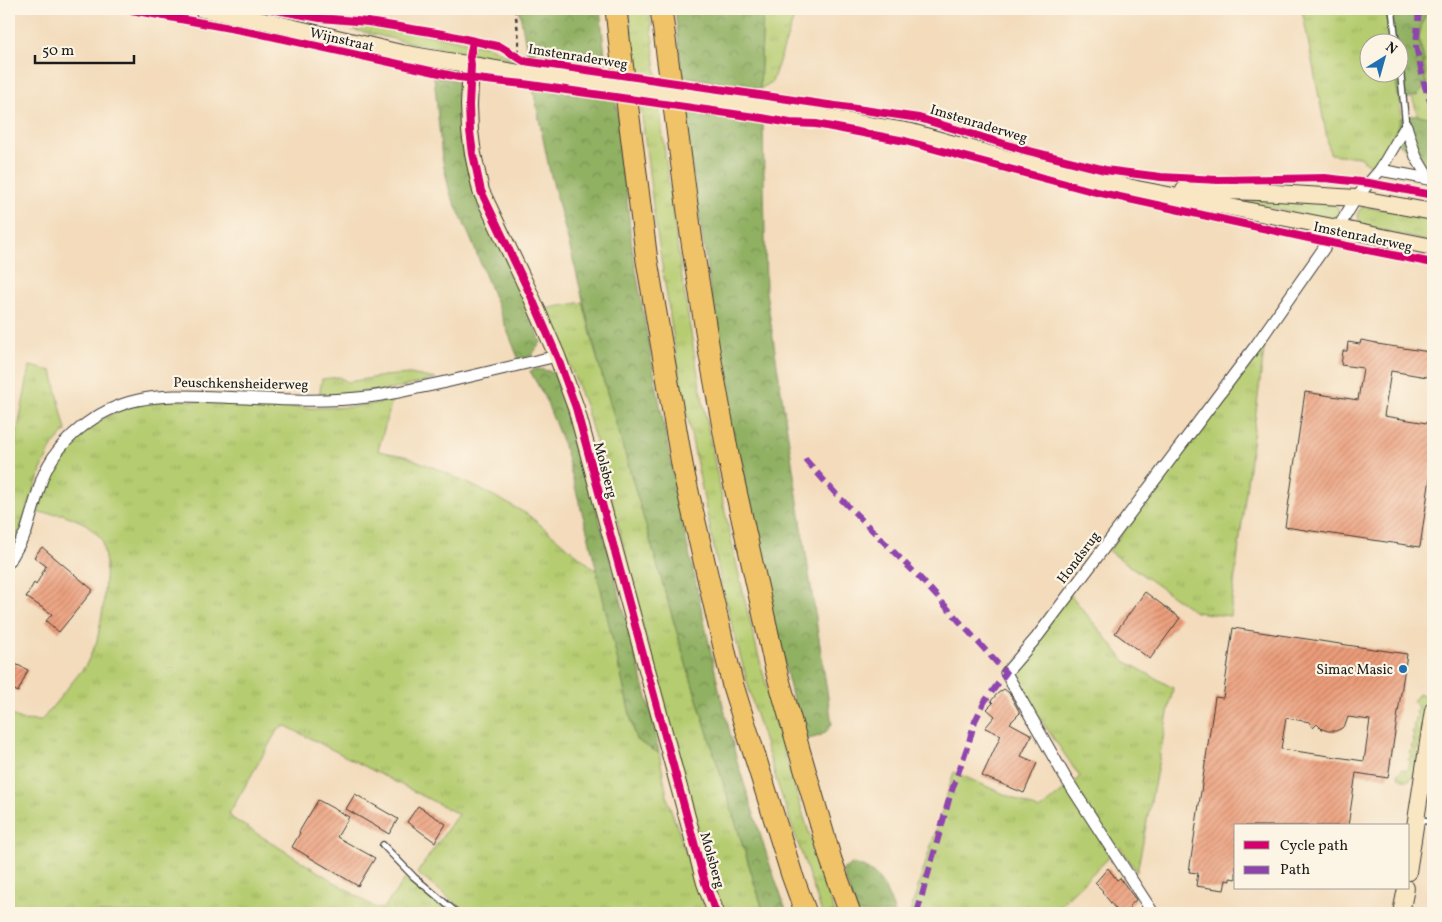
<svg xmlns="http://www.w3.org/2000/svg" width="1442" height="922" font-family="Vollkorn,serif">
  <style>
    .grass { fill: url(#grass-tufts); stroke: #687446 }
    .forest { fill: url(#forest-crowns); stroke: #56663f }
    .building { fill: url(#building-hatch); fill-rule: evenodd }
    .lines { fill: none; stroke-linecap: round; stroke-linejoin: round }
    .lane-casing { stroke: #3c3934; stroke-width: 8 }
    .street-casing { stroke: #3c3934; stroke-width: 13 }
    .secondary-casing { stroke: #3c3934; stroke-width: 18 }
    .highway-casing { stroke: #3c3934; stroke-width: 23 }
    .path { stroke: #3c3934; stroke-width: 2.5; stroke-dasharray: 4 4; stroke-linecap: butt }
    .lane { stroke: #fff; stroke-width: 5.5 }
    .street { stroke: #fff; stroke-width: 11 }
    .secondary { stroke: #f9e7c3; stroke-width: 16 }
    .highway { stroke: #f1c369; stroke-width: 21 }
    .secondary-bridge-casing { stroke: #3c3934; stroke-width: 18; stroke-linecap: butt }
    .secondary-bridge { stroke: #f9e7c3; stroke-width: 16 }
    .quiet { stroke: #8e44ad; stroke-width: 6; stroke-dasharray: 12 6; stroke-linecap: butt }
    .cycleway-casing { stroke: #fcf5e5; stroke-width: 11 }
    .cycleway { stroke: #d6006c; stroke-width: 8 }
    .poi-dot { fill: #1f6fb2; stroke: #fcf5e5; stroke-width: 2 }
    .labels { text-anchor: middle; stroke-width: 4.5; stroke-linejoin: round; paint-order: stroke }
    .street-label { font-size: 14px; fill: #1c1c1c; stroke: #fcf5e5 }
    .poi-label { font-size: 14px; fill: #1c1c1c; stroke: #fcf5e5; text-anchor: end }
  </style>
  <defs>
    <pattern id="grass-tufts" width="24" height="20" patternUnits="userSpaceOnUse" patternTransform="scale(1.25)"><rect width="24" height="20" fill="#b5cc70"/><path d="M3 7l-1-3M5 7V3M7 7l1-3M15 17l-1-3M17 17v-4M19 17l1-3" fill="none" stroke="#9baf60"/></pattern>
    <pattern id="forest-crowns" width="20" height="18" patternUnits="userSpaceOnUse" patternTransform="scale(1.25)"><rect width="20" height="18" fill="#90b062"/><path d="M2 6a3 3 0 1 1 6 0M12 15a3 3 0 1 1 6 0" fill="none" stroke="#758e50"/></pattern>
    <pattern id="building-hatch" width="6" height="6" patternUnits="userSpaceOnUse" patternTransform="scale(1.25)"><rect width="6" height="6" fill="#ec9d7a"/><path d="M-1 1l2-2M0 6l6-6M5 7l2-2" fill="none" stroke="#be7f63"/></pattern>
  </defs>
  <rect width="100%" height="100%" fill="#fcf5e5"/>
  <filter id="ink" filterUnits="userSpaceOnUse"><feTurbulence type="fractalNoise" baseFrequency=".02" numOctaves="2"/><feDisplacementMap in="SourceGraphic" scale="10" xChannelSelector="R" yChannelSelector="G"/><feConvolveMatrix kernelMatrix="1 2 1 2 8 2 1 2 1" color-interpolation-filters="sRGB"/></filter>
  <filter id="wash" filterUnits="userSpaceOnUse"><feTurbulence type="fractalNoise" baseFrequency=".0096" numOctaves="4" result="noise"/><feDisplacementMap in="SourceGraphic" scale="20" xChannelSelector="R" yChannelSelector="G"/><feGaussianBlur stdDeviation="1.12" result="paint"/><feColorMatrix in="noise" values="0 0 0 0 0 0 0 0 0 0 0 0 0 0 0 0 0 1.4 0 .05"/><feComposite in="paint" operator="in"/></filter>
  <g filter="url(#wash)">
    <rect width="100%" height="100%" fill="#f3dbbb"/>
    <g class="grass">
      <path d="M629,9H650C670,242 710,474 770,700C789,772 812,843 835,913H822L779,788L754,708L721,583L680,380L654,214Z"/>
      <polygon points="763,9 797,9 772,82 760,89"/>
      <polygon points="1302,9 1386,9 1391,42 1370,42 1370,72 1395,73 1402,117 1383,158 1372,166 1359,157 1330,154"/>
      <polygon points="1429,9 1433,9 1433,118 1418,115 1412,97 1418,95 1424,61 1418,34 1426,13"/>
      <polygon points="373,25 425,34 490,47 517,61 411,43 337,26"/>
      <polygon points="1233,199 1247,199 1336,204 1339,212 1337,216 1329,220"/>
      <path d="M1363,207L1433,215V243L1362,225C1357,218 1355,212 1363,207Z"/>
      <polygon points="583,302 597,358 687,667 764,913 721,913 644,630 606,476 586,408 568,361 544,309"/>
      <polygon points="1265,342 1230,616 1195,612 1109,551"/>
      <polygon points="30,366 52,371 66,431 52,446 41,470 14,547 9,555 9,474"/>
      <polygon points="410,374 436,379 389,390 319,396 322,379 339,377 348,382 384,376"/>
      <polygon points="177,400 311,408 351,407 392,401 378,451 405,456 442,471 492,495 527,514 597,571 636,740 659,753 668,801 707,913 468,913 417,873 458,814 286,726 278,729 229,814 232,818 376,908 383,909 405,879 451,913 9,913 9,713 20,720 41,721 86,665 97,641 103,609 106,564 102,539 86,524 63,514 37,513 52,474 61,453 73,440 98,422 119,410 147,403"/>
      <polygon points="1069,593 1125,661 1173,688 1137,872 1120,847 1061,904 1057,913 910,913 954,772 1040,810 1080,777 1009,673"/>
      <path d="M1418,693L1424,695L1426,698L1414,776C1411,779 1407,782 1402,780L1403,778H1399L1398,773L1403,768L1405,771L1409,768L1407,766L1411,763L1408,759L1412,756L1409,752L1413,749L1411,746L1414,743L1412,739L1414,735L1412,732L1415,728L1413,725L1416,722L1414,719L1418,715L1415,712L1419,709L1413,701L1418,695Z"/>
    </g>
    <g class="forest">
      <polygon points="519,9 600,9 606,65 528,56"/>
      <polygon points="675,9 763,9 760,89 682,76"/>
      <polygon points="1386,9 1429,9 1426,13 1418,34 1424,61 1426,84 1418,95 1399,102 1395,73 1400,72 1400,42 1391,42"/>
      <polygon points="434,76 462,82 464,125 472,186 481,211 508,262 541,342 532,355 519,360 470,237 450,193 442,158"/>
      <polygon points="533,89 616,98 632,246 647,335 680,511 719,689 737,761 770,865 787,913 764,913 687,667 597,358 575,267 549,168"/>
      <path d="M683,107L763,121L766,292L832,724C824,737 817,737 803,740L737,472Z"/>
      <polygon points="1418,115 1433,118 1433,186 1429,185 1426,166 1392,138 1402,117"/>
      <polygon points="538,369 549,371 563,382 654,724 659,753 636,740 588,534 563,443 544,396 530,371"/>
      <path d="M852,864C880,869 886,890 895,913H857L842,870Z"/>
    </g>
    <g id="blocks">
      <g class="building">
        <polygon points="1361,340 1377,343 1377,344 1430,352 1427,377 1391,371 1384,416 1433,424 1433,457 1420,547 1285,527 1305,392 1358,400 1363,368 1341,365 1343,351 1347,351 1348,342 1360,344"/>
        <polygon points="42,547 93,590 59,632 46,621 52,614 26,597 34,583 36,585 46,566 34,557"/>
        <polygon points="1145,592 1180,618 1150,659 1115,633"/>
        <path d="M1233,628L1407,654L1388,778L1356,773L1348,826H1236V879L1230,878V881L1226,880L1224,890L1196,886L1198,873L1189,872L1215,697L1223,698ZM1348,717L1370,720L1364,761L1281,749L1286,718L1310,722L1313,728L1317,724L1322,729L1328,731H1336L1342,728L1346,723Z"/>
        <polygon points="9,661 28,670 18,692 9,687"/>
        <polygon points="1004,689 1009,693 1020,713 1010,723 1032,735 1021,756 1037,763 1024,793 982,776 1001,735 985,728 995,716 987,709 993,703 991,701 997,694"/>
        <polygon points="355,794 398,819 389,834 346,809"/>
        <polygon points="318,800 349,817 337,837 375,858 358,886 292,847 300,833 299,832"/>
        <polygon points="418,806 446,824 435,842 407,822"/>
        <polygon points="1108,868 1117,880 1120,878 1136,900 1129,906 1135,913 1119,913 1102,892 1103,891 1095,883"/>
      </g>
    </g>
  </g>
  <g filter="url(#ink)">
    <use href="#blocks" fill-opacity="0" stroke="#3c3934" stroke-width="1"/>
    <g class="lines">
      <defs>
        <g id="lane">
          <polyline points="1392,9 1396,42"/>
          <polyline points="1400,67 1406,126"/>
          <polyline points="1417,819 1433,822"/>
          <polyline points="383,845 414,877 457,913"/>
        </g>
        <g id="street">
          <polyline points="1406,126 1416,157 1429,179"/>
          <polyline points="1380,170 1429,179"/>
          <path d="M9,562L26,532L42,479C57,440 97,409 138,400C165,394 193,396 221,397C270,399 320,403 368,397C395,394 420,387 446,382C483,373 520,365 557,356"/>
          <polyline points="1153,913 1065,777 1006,673 1037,637 1257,344 1338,228 1356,198 1380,170 1406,126"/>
        </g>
        <g id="secondary">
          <polyline points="202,9 269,22 401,53 525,74"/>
          <polyline points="471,65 469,105 470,131 473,154 481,191 531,296 557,356 576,408 705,883 716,913"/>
          <polyline points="764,108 911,132 1018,162 1137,189 1338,228 1433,247"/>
          <polyline points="1184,190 1259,192 1356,198 1433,212"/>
          <polyline points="1408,872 1433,710"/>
          <polyline points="1401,913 1406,888"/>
        </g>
        <g id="highway">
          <polyline points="616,9 619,38 647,261 683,470 733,686 792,875 806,913"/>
          <polyline points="661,9 692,242 709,350 729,460 776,670 831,860 850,913"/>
        </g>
      </defs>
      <use href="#lane" class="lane-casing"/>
      <use href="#street" class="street-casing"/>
      <use href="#secondary" class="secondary-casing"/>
      <use href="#highway" class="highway-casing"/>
      <polyline class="path" points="515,9 519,40 518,59"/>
      <use href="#lane" class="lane"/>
      <use href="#street" class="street"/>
      <use href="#secondary" class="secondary"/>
      <use href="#highway" class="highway"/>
      <defs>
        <polyline id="secondary-bridge" points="525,74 764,108"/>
      </defs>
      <use href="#secondary-bridge" class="secondary-bridge-casing"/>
      <use href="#secondary-bridge" class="secondary-bridge"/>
      <g class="quiet">
        <polyline points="1419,9 1416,46 1425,87 1433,110"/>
        <polyline points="805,459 836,494 922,580 1006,673 985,701 975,721 968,745 950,796 917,913"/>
      </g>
      <defs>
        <g id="cycleway">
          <polyline points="126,9 257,33 458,77 524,84 762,118 790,123 816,124 905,141 1092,191 1327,242 1433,263"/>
          <polyline points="271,9 320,18 368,22 443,34 501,47 524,61 919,118 1021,149 1105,170 1161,177 1218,180 1325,178 1369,183 1433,195"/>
          <polyline points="473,41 470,57 471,65 469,105 470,131 473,154 481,191 531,296 557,356 576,408 705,883 716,913"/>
        </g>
      </defs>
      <use href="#cycleway" class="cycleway-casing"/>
      <use href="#cycleway" class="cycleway"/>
    </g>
  </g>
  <circle class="poi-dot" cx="1403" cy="669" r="5"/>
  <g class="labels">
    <g class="street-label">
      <text transform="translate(342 39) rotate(13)" y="5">Wijnstraat</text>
      <text transform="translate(578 56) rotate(9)" y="5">Imstenraderweg</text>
      <text transform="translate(979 123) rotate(17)" y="5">Imstenraderweg</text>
      <text transform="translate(1363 236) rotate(12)" y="5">Imstenraderweg</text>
      <text transform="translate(241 383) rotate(1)" y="5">Peuschkensheiderweg</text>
      <text transform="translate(606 470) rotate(75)" y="5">Molsberg</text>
      <text transform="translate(1078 557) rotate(-53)" y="5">Hondsrug</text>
      <text transform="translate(713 860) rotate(74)" y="5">Molsberg</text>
    </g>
    <g class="poi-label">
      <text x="1393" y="674">Simac Masic</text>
    </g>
  </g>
  <rect width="1442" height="922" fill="none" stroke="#fcf5e5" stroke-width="30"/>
  <rect x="1234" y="824" width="175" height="65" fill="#fcf5e5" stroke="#a29e95"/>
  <rect x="1244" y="841" width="25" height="8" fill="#d6006c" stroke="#a29e95"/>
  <text x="1280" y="850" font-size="15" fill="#1c1c1c">Cycle path</text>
  <rect x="1244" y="866" width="25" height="8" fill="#8e44ad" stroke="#a29e95"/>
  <text x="1280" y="874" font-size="15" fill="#1c1c1c">Path</text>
  <g transform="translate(1384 58) rotate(37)"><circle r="24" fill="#fcf5e5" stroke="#a29e95"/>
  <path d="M0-4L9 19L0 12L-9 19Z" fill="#1f6fb2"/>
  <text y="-8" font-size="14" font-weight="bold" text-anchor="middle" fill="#1c1c1c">N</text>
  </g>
  <path d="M35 55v8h99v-8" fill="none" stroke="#1c1c1c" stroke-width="2.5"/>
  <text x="42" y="55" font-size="15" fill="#1c1c1c" stroke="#fcf5e5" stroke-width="4" paint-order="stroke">50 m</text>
</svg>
